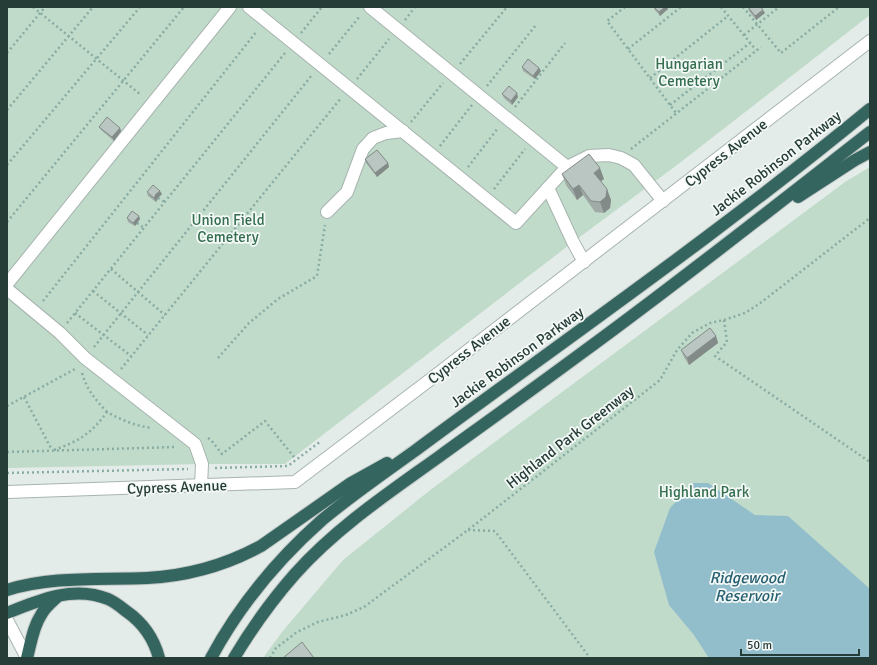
<svg xmlns="http://www.w3.org/2000/svg" width="877" height="665" font-family="Signika,sans-serif">
  <style>
    .green { fill: #c0dbc9 }
    .water { fill: #92bdcb }
    .lines { fill: none; stroke-linecap: round; stroke-linejoin: round }
    .minor-casing { stroke: #a7b4b0; stroke-width: 14 }
    .highway-casing { stroke: #c2c8c7; stroke-width: 14 }
    .path { stroke: #88aca4; stroke-width: 2.5; stroke-dasharray: 2 3; stroke-linecap: butt }
    .minor { stroke: #fff; stroke-width: 12 }
    .highway { stroke: #34655f; stroke-width: 12 }
    .wall { fill: #a0aaa7 }
    .shaded-wall { fill: #828b88 }
    .building { fill: #bac6c2; stroke: #828b88 }
    .labels { text-anchor: middle; stroke-width: 3.5; stroke-linejoin: round; paint-order: stroke }
    .park-label { font-size: 15px; fill: #346e4f; stroke: #f4f9f7 }
    .street-label { font-size: 15px; fill: #253c37; stroke: #f4f9f7 }
    .water-label { font-size: 16px; font-style: italic; fill: #265f71; stroke: #f4f9f7 }
  </style>
  <rect width="100%" height="100%" fill="#e4ece9"/>
  <g class="green">
    <polygon points="7,7 870,7 870,15 677,165 573,242 285,464 202,464 7,468"/>
    <polygon points="870,167 870,658 263,658 282,632 343,560 429,491 845,182"/>
  </g>
  <polygon class="water" points="694,483 708,483 755,515 788,516 870,589 870,658 709,658 694,635 669,605 654,552 670,508"/>
  <g class="lines">
    <defs>
      <g id="minor">
        <polyline points="249,7 516,223 567,167 370,7"/>
        <polyline points="567,167 589,156 609,155 621,158 634,165 663,201"/>
        <polyline points="548,188 573,242 584,262"/>
        <polyline points="327,212 347,192 363,149 373,138 386,133 403,131"/>
        <polyline points="7,284 230,7"/>
        <polyline points="7,289 60,333 85,358 195,444 202,464 201,486"/>
        <polyline points="7,492 295,482 427,382 870,41"/>
        <polyline points="7,620 27,658"/>
      </g>
      <g id="highway">
        <polyline points="798,197 855,160 870,152"/>
        <path d="M7,590C52,576 100,580 147,578C186,576 226,565 261,546L351,483L387,463"/>
        <path d="M7,613C39,600 74,585 108,599C115,602 121,607 126,611C142,622 154,639 159,658"/>
        <path d="M27,658C31,643 33,627 41,615C45,607 52,602 58,596"/>
        <path d="M211,658C239,606 278,559 322,520C352,495 384,473 416,450C455,421 495,392 535,363C648,281 762,198 870,109"/>
        <path d="M234,658C252,628 272,600 295,574C337,527 390,492 440,456C487,422 533,389 579,355C678,283 774,207 870,132"/>
      </g>
    </defs>
    <use href="#minor" class="minor-casing"/>
    <use href="#highway" class="highway-casing"/>
    <g class="path">
      <polyline points="33,7 141,95"/>
      <polyline points="625,7 607,21 676,113"/>
      <polyline points="721,7 756,50"/>
      <polyline points="743,7 781,53 839,7"/>
      <polyline points="405,20 415,7"/>
      <polyline points="301,33 322,7"/>
      <polyline points="744,35 779,7"/>
      <polyline points="628,49 681,7"/>
      <polyline points="7,53 45,7"/>
      <polyline points="329,54 360,16"/>
      <polyline points="460,64 507,7"/>
      <polyline points="650,78 728,16"/>
      <polyline points="357,79 389,39"/>
      <polyline points="487,86 536,25"/>
      <polyline points="670,105 750,43"/>
      <polyline points="515,107 565,43"/>
      <polyline points="7,110 93,7"/>
      <polyline points="411,122 443,83"/>
      <polyline points="440,146 472,105"/>
      <polyline points="631,149 761,47"/>
      <polyline points="7,165 140,7"/>
      <polyline points="468,167 498,128"/>
      <polyline points="494,189 525,149"/>
      <polyline points="158,198 165,202"/>
      <polyline points="7,222 184,7"/>
      <polyline points="137,223 144,228"/>
      <polyline points="111,269 165,315"/>
      <polyline points="93,291 148,335"/>
      <polyline points="43,301 257,31"/>
      <polyline points="75,313 131,356"/>
      <polyline points="724,320 727,342 715,356 870,462"/>
      <polyline points="67,323 285,53"/>
      <polyline points="94,347 312,75"/>
      <polyline points="218,358 249,323 278,299 317,276 325,225"/>
      <polyline points="121,369 341,98"/>
      <path d="M82,373C87,390 95,399 107,412"/>
      <polyline points="24,397 52,450"/>
      <polyline points="7,406 77,368"/>
      <polyline points="208,438 211,440 222,454 265,421 294,457"/>
      <path d="M54,450C79,441 91,434 107,412C121,420 136,426 152,428"/>
      <polyline points="7,452 176,447"/>
      <polyline points="215,468 288,466 321,441"/>
      <polyline points="7,473 188,469"/>
      <polyline points="468,530 495,531 590,658"/>
      <polyline points="270,658 276,648 297,632 318,622 346,615 364,607 468,530 660,380 677,350 692,333 710,323 724,320 745,313 759,304 870,218"/>
    </g>
    <use href="#minor" class="minor"/>
    <use href="#highway" class="highway"/>
  </g>
  <g class="wall">
    <polygon points="654,7 667,7 668,9 660,16 654,9"/>
    <polygon points="748,7 765,13 756,20 749,11"/>
    <polygon points="522,67 539,68 541,71 535,79 523,71"/>
    <polygon points="502,94 518,97 512,105 504,98"/>
    <polygon points="99,127 120,128 121,131 114,141 101,130"/>
    <polygon points="365,159 388,163 389,167 377,177 366,163"/>
    <polygon points="562,174 604,179 601,181 611,200 610,208 604,213 595,212 583,195 577,200 566,185"/>
    <polygon points="147,192 162,194 158,198 156,202 148,196"/>
    <polygon points="127,218 140,219 135,226 128,222"/>
    <polygon points="716,336 718,343 689,365 684,357 681,350"/>
  </g>
  <g class="shaded-wall">
    <polygon points="665,7 667,7 668,9 660,16 659,12"/>
    <polygon points="763,10 765,13 756,20 755,16"/>
    <polygon points="539,68 541,71 535,79 533,76"/>
    <polygon points="517,93 518,97 512,105 511,101"/>
    <polygon points="120,128 121,131 114,141 112,137"/>
    <polygon points="388,163 389,167 377,177 375,173"/>
    <polygon points="600,168 604,179 598,183 594,173"/>
    <polygon points="579,185 583,195 577,200 573,189"/>
    <polygon points="607,189 611,200 610,208 604,213 600,202"/>
    <polygon points="160,191 162,194 158,198 156,202 154,198 156,194"/>
    <polygon points="139,216 140,219 135,226 133,223"/>
    <polygon points="716,336 718,343 689,365 687,358"/>
  </g>
  <g class="building">
    <polygon points="654,7 665,7 659,12"/>
    <polygon points="748,7 761,7 763,10 755,16"/>
    <polygon points="528,59 539,68 533,76 522,67"/>
    <polygon points="509,86 517,93 511,101 502,94"/>
    <polygon points="107,117 120,128 112,137 99,127"/>
    <polygon points="377,150 388,163 375,173 365,159"/>
    <polygon points="589,154 600,168 594,173 607,189 606,197 600,202 591,201 579,185 573,189 562,174"/>
    <polygon points="153,185 160,191 156,194 154,198 147,192"/>
    <polygon points="132,211 139,216 133,223 127,218"/>
    <polygon points="710,328 716,336 687,358 681,350"/>
    <polygon points="302,642 314,658 283,658"/>
  </g>
  <g class="labels">
    <g class="park-label">
      <text x="689" y="69">Hungarian<tspan x="689" dy="17">Cemetery</tspan></text>
      <text x="228" y="225">Union Field<tspan x="228" dy="17">Cemetery</tspan></text>
      <text x="704" y="497">Highland Park</text>
    </g>
    <g class="street-label">
      <text transform="translate(726 153) rotate(-38)" y="5">Cypress Avenue</text>
      <text transform="translate(776 163) rotate(-38)" y="5">Jackie Robinson Parkway</text>
      <text transform="translate(469 350) rotate(-38)" y="5">Cypress Avenue</text>
      <text transform="translate(517 357) rotate(-36)" y="5">Jackie Robinson Parkway</text>
      <text transform="translate(570 437) rotate(-38)" y="5">Highland Park Greenway</text>
      <text transform="translate(177 487) rotate(-2)" y="5">Cypress Avenue</text>
    </g>
    <g class="water-label">
      <text x="747" y="583">Ridgewood<tspan x="747" dy="18">Reservoir</tspan></text>
    </g>
  </g>
  <rect width="877" height="665" fill="none" stroke="#253c37" stroke-width="16"/>
  <path d="M741 649v6h118v-6" fill="none" stroke="#253c37" stroke-width="2"/>
  <text x="747" y="649" font-size="12" fill="#253c37" stroke="#f4f9f7" stroke-width="3" paint-order="stroke">50 m</text>
</svg>
